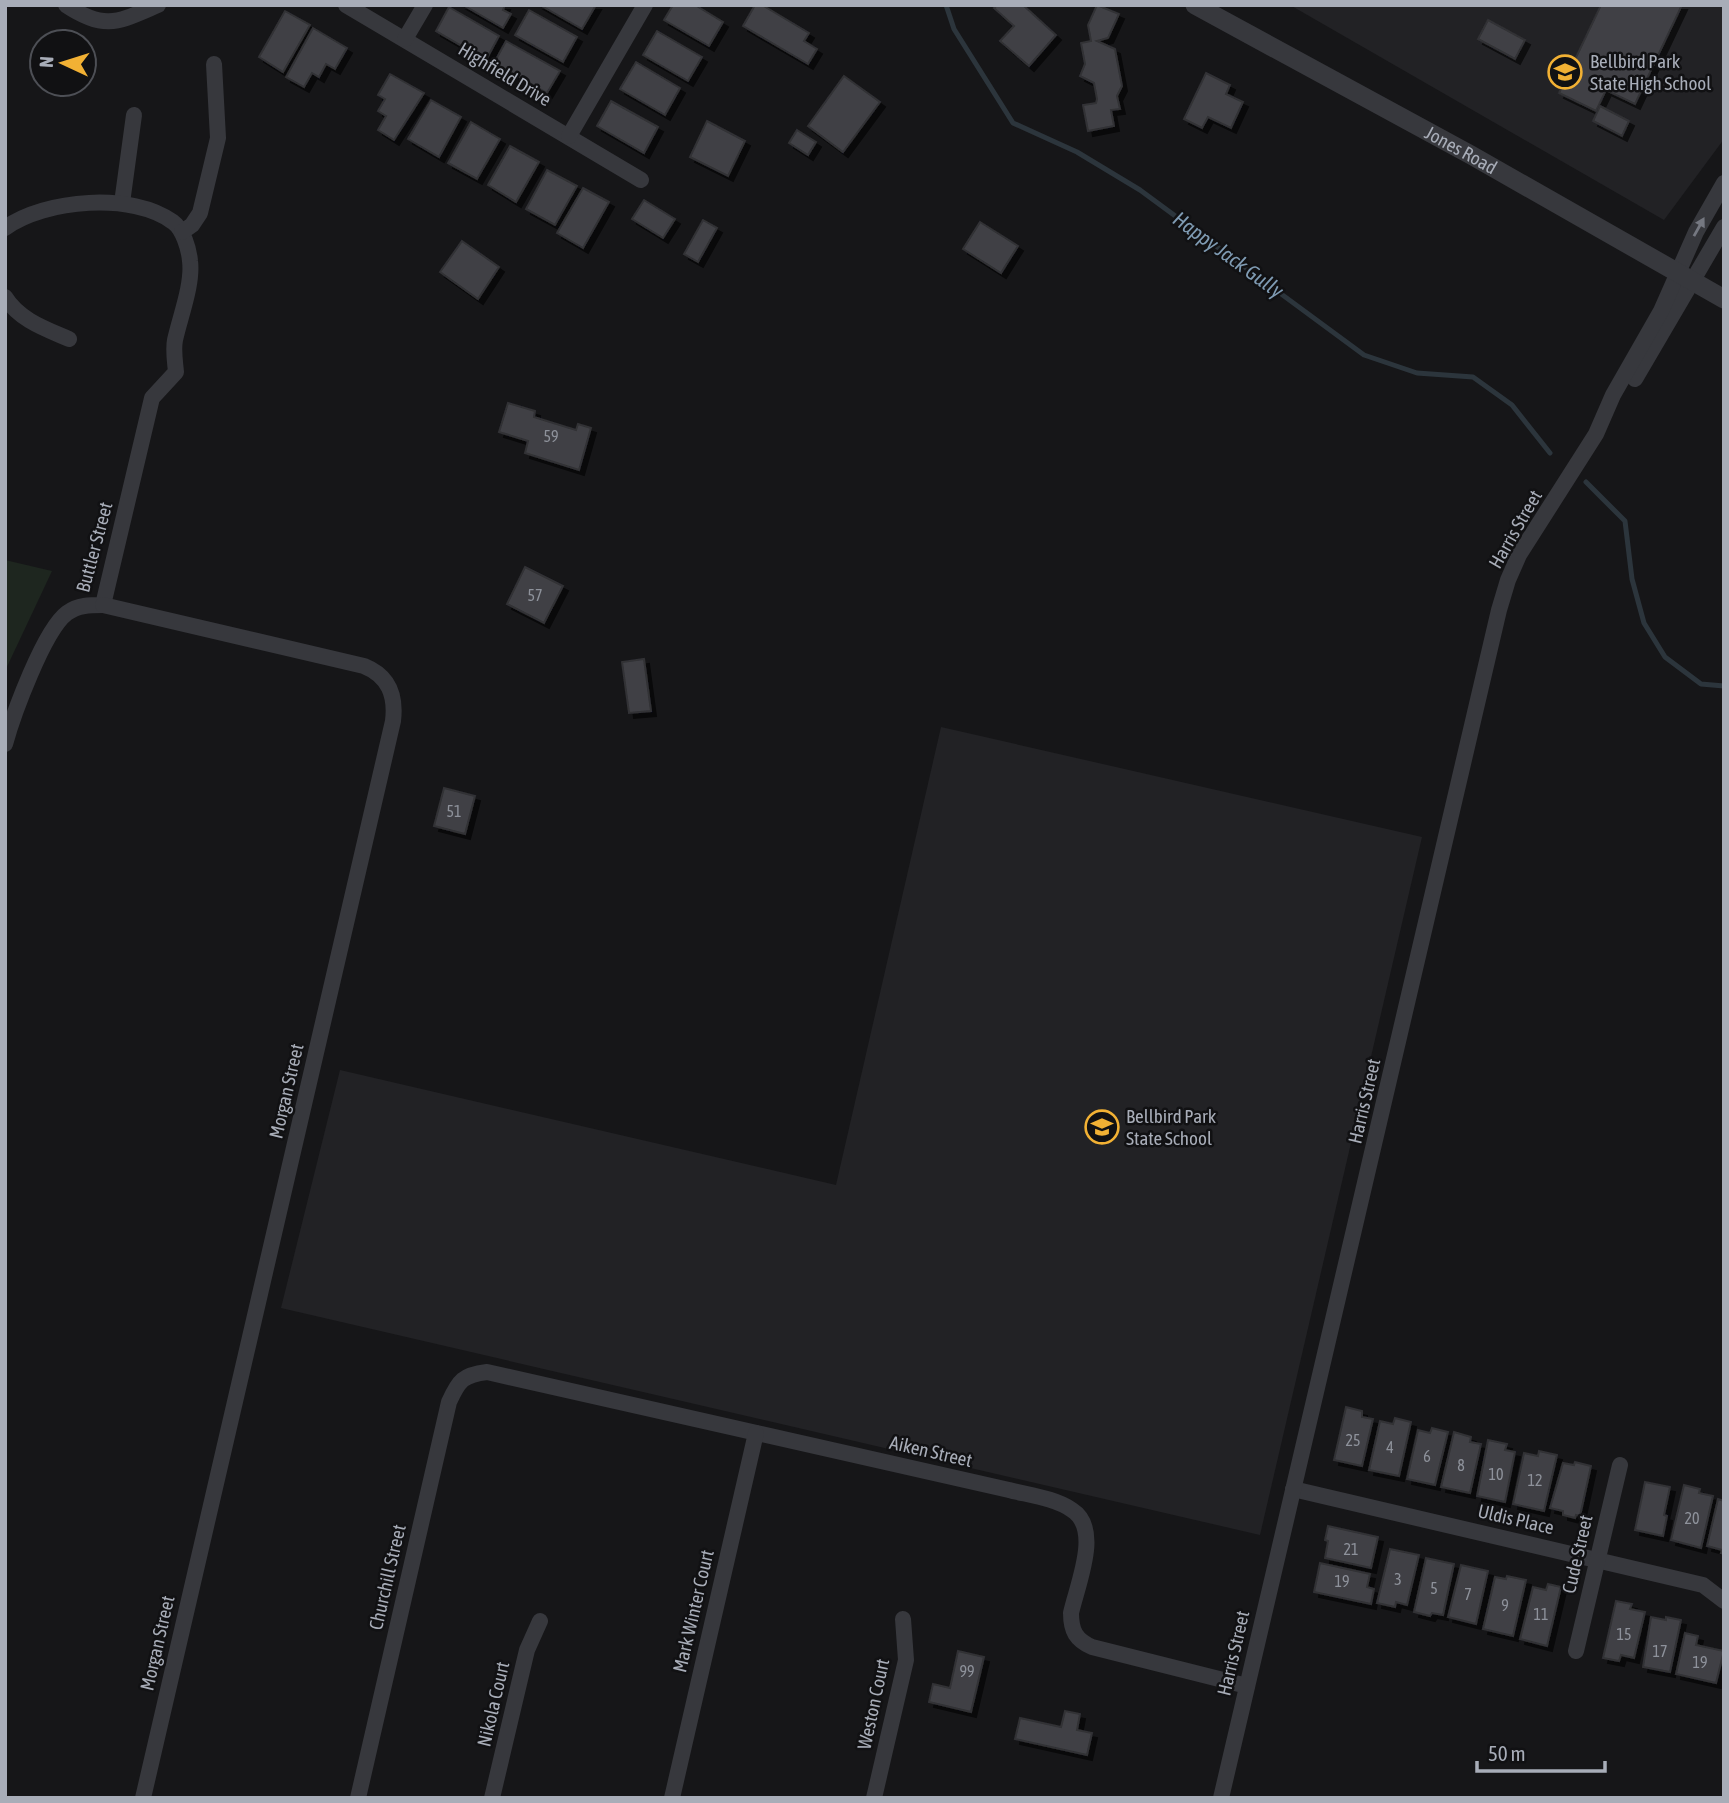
<svg xmlns="http://www.w3.org/2000/svg" width="1729" height="1803" font-family="'Asap Condensed',sans-serif">
  <style>
    .built { fill: #222225 }
    .green { fill: #1e261f }
    .lines { fill: none; stroke-linecap: round; stroke-linejoin: round }
    .stream { stroke: #2c353c; stroke-width: 5 }
    .building { fill: #404145; stroke: #303034; stroke-width: 2; filter: url(#shadow) }
    .minor { stroke: #37383d; stroke-width: 16 }
    .tertiary { stroke: #37383d; stroke-width: 19 }
    .oneway { fill: #757881 }
    .labels { text-anchor: middle; stroke-width: 5; stroke-linejoin: round; paint-order: stroke }
    .number-label { font-size: 16px; fill: #8e929b }
    .poi-label { font-size: 19px; fill: #a8adb8; stroke: #111113; text-anchor: start }
    .street-label { font-size: 19px; fill: #a8adb8; stroke: #111113 }
    .water-label { font-size: 21px; font-style: italic; fill: #7f9bb3; stroke: #111113 }
  </style>
  <defs>
    <filter id="shadow"><feDropShadow dx="5" dy="5" stdDeviation="0" flood-color="#0009"/></filter>
  </defs>
  <rect width="100%" height="100%" fill="#161618"/>
  <g class="built">
    <polygon points="1290,5 1724,5 1724,139 1664,220"/>
    <polygon points="941,727 1422,837 1260,1535 281,1308 340,1070 836,1185"/>
  </g>
  <polygon class="green" points="5,560 52,571 5,671"/>
  <g class="lines">
    <g class="stream">
      <polyline points="946,5 954,29 1013,123 1077,152 1140,190 1364,355 1417,373 1473,377 1512,405 1550,453"/>
      <polyline points="1586,482 1625,521 1632,579 1644,623 1665,657 1701,684 1724,686"/>
    </g>
  </g>
  <g class="building">
    <polygon points="463,5 505,5 503,10 511,14 503,28"/>
    <polygon points="540,5 596,5 582,29"/>
    <polygon points="673,5 695,5 723,22 709,46 664,20"/>
    <polygon points="755,5 762,5 809,33 804,41 817,49 808,64 743,26"/>
    <polygon points="997,5 1023,5 1056,35 1029,66 1000,41 1014,26 994,8"/>
    <polygon points="1097,5 1119,14 1108,38 1097,41 1115,49 1122,86 1117,96 1120,109 1111,110 1114,126 1088,131 1083,105 1096,103 1097,99 1094,83 1080,76 1085,64 1081,43 1091,41 1088,25"/>
    <polygon points="1601,5 1682,5 1635,104 1606,90 1596,111 1559,93"/>
    <polygon points="449,7 499,36 486,60 436,31"/>
    <polygon points="529,10 577,37 563,62 515,35"/>
    <polygon points="285,11 310,25 283,72 259,57"/>
    <polygon points="1488,20 1525,40 1515,59 1478,39"/>
    <polygon points="313,28 347,48 335,69 326,64 319,77 312,73 304,87 286,77"/>
    <polygon points="657,31 702,57 688,81 643,55"/>
    <polygon points="506,41 560,71 547,93 494,63"/>
    <polygon points="636,62 680,88 665,115 620,89"/>
    <polygon points="1206,73 1230,85 1226,94 1243,102 1231,128 1208,117 1202,128 1184,119"/>
    <polygon points="390,74 424,93 394,140 378,130 386,116 378,111 385,99 378,95"/>
    <polygon points="844,76 880,102 843,152 808,126"/>
    <polygon points="431,100 461,117 439,157 408,139"/>
    <polygon points="611,101 658,127 644,153 597,126"/>
    <polygon points="1600,106 1629,121 1622,136 1593,121"/>
    <polygon points="707,121 745,141 728,176 690,157"/>
    <polygon points="471,122 500,139 477,179 448,163"/>
    <polygon points="797,130 816,142 808,155 789,143"/>
    <polygon points="510,146 539,162 516,202 488,185"/>
    <polygon points="547,170 577,186 555,225 526,209"/>
    <polygon points="583,188 609,202 583,248 557,233"/>
    <polygon points="644,200 675,219 663,238 632,219"/>
    <polygon points="703,220 717,228 698,262 684,254"/>
    <polygon points="980,222 1018,246 1001,273 963,249"/>
    <polygon points="462,241 499,267 478,299 440,272"/>
    <polygon points="508,403 535,411 534,417 576,430 578,424 591,428 579,470 525,453 528,441 499,432"/>
    <polygon points="525,567 563,586 544,623 507,604"/>
    <polygon points="644,659 651,711 629,713 622,662"/>
    <polygon points="444,788 475,796 465,834 434,826"/>
    <polygon points="1346,1407 1362,1411 1362,1417 1373,1419 1362,1466 1334,1460"/>
    <polygon points="1395,1418 1411,1422 1399,1476 1369,1470 1380,1421 1393,1424"/>
    <polygon points="1432,1428 1448,1432 1435,1485 1407,1479 1418,1430 1430,1433"/>
    <polygon points="1454,1432 1471,1437 1470,1442 1481,1444 1470,1493 1441,1487"/>
    <polygon points="1488,1440 1507,1444 1505,1450 1515,1452 1505,1502 1477,1496"/>
    <polygon points="1539,1451 1557,1455 1544,1511 1513,1504 1524,1453 1538,1456"/>
    <polygon points="1575,1462 1591,1466 1580,1516 1576,1515 1575,1518 1563,1515 1563,1511 1550,1508 1563,1463 1574,1465"/>
    <polygon points="1645,1482 1670,1487 1664,1515 1667,1516 1663,1536 1635,1530"/>
    <polygon points="1684,1485 1700,1489 1699,1493 1713,1496 1701,1548 1671,1540"/>
    <polygon points="1718,1499 1724,1501 1724,1554 1721,1553 1722,1550 1707,1546"/>
    <polygon points="1328,1526 1378,1537 1371,1568 1325,1558 1328,1541 1325,1540"/>
    <polygon points="1390,1549 1419,1555 1407,1605 1396,1602 1395,1607 1377,1603"/>
    <polygon points="1426,1558 1454,1564 1443,1615 1432,1613 1430,1616 1414,1612"/>
    <polygon points="1320,1563 1370,1574 1367,1587 1374,1589 1371,1604 1314,1592"/>
    <polygon points="1461,1565 1488,1571 1476,1624 1448,1617"/>
    <polygon points="1507,1576 1526,1580 1513,1636 1483,1629 1495,1577 1506,1579"/>
    <polygon points="1548,1584 1561,1587 1547,1646 1520,1639 1533,1587 1546,1590"/>
    <polygon points="1616,1601 1632,1604 1630,1609 1645,1612 1634,1658 1621,1655 1619,1661 1603,1658"/>
    <polygon points="1651,1617 1666,1620 1666,1617 1681,1620 1670,1672 1643,1667"/>
    <polygon points="1685,1633 1698,1636 1696,1645 1724,1651 1716,1683 1676,1674"/>
    <polygon points="958,1651 984,1657 971,1712 929,1702 933,1684 950,1688"/>
    <polygon points="1065,1711 1080,1714 1077,1730 1092,1733 1087,1755 1015,1739 1020,1718 1061,1727"/>
  </g>
  <g class="lines">
    <g class="minor">
      <path d="M66,5C105,31 118,22 158,5"/>
      <polyline points="346,5 641,180"/>
      <polyline points="405,39 425,5"/>
      <polyline points="569,136 645,5"/>
      <polyline points="122,203 134,115"/>
      <path d="M5,228C45,199 133,192 173,222C183,229 189,249 190,261C193,284 180,317 175,340C173,350 175,361 176,372L152,398L103,605C90,605 78,605 67,613C44,630 13,715 5,744"/>
      <polyline points="182,232 192,225 200,213 218,138 214,64"/>
      <path d="M5,297C19,320 46,329 69,339"/>
      <polyline points="1635,379 1724,227"/>
      <path d="M103,605L364,666C389,676 396,696 393,721L143,1798"/>
      <polyline points="1293,1489 1703,1585 1724,1601"/>
      <polyline points="1576,1651 1620,1465"/>
      <path d="M358,1798L449,1402C459,1380 463,1375 487,1372L1009,1490C1028,1495 1055,1498 1072,1510C1102,1529 1077,1585 1071,1613C1071,1631 1076,1640 1092,1647L1247,1686"/>
      <polyline points="492,1798 527,1650 540,1621"/>
      <polyline points="672,1798 756,1433"/>
      <polyline points="874,1798 906,1660 903,1619"/>
      <polyline points="1221,1798 1499,610 1508,580 1519,555 1596,434 1613,395 1661,311 1696,232 1724,183"/>
    </g>
    <path class="tertiary" id="s1" d="M1195,5L1471,155L1724,299"/>
  </g>
  <defs><path id="oneway-solid" d="M-6-.8H1V-3.2L6.5 0L1 3.2V.8H-6Z" transform="scale(1.75)"/></defs>
  <use class="oneway" href="#oneway-solid" transform="translate(1699 227) rotate(-61)"/>
  <defs>
    <symbol id="school-ring" viewBox="-11 -11 22 22"><circle r="9.5" fill="#111113" stroke="#f2b134" stroke-width="1.5"/><path d="M0-5L7-2L0 1L-7-2ZM-4 1L0 2.5L4 1V4Q0 6-4 4Z" fill="#f2b134"/></symbol>
  </defs>
  <g fill-rule="evenodd">
    <use href="#school-ring" x="1546" y="53" width="38" height="38"/>
    <use href="#school-ring" x="1083" y="1108" width="38" height="38"/>
  </g>
  <g class="labels">
    <g class="number-label">
      <text x="551" y="442">59</text>
      <text x="535" y="601">57</text>
      <text x="454" y="817">51</text>
      <text x="1353" y="1446">25</text>
      <text x="1390" y="1453">4</text>
      <text x="1427" y="1462">6</text>
      <text x="1461" y="1471">8</text>
      <text x="1496" y="1480">10</text>
      <text x="1535" y="1486">12</text>
      <text x="1692" y="1524">20</text>
      <text x="1351" y="1555">21</text>
      <text x="1398" y="1585">3</text>
      <text x="1342" y="1587">19</text>
      <text x="1434" y="1594">5</text>
      <text x="1468" y="1600">7</text>
      <text x="1505" y="1611">9</text>
      <text x="1541" y="1620">11</text>
      <text x="1624" y="1640">15</text>
      <text x="1660" y="1657">17</text>
      <text x="1700" y="1668">19</text>
      <text x="967" y="1677">99</text>
    </g>
    <g class="poi-label">
      <text x="1590" y="68">Bellbird Park<tspan x="1590" dy="22">State High School</tspan></text>
      <text x="1126" y="1123">Bellbird Park<tspan x="1126" dy="22">State School</tspan></text>
    </g>
    <g class="street-label">
      <text transform="translate(505 74) rotate(31)" y="7">Highfield Drive</text>
      <text dy="7" stroke="none"><textPath href="#s1" startOffset="303">Jones Road</textPath></text>
      <text transform="translate(1515 529) rotate(-60)" y="7">Harris Street</text>
      <text transform="translate(94 547) rotate(-75)" y="7">Buttler Street</text>
      <text transform="translate(286 1091) rotate(-77)" y="7">Morgan Street</text>
      <text transform="translate(1364 1101) rotate(-77)" y="7">Harris Street</text>
      <text transform="translate(931 1451) rotate(13)" y="7">Aiken Street</text>
      <text transform="translate(1516 1519) rotate(13)" y="7">Uldis Place</text>
      <text transform="translate(1577 1554) rotate(-77)" y="7">Cude Street</text>
      <text transform="translate(387 1577) rotate(-77)" y="7">Churchill Street</text>
      <text transform="translate(693 1611) rotate(-77)" y="7">Mark Winter Court</text>
      <text transform="translate(157 1643) rotate(-77)" y="7">Morgan Street</text>
      <text transform="translate(1233 1653) rotate(-77)" y="7">Harris Street</text>
      <text transform="translate(493 1704) rotate(-77)" y="7">Nikola Court</text>
      <text transform="translate(873 1704) rotate(-78)" y="7">Weston Court</text>
    </g>
    <g class="water-label">
      <text transform="translate(1228 255) rotate(36)" y="7">Happy Jack Gully</text>
    </g>
  </g>
  <rect width="1729" height="1803" fill="none" stroke="#a8adb8" stroke-width="14"/>
  <g transform="translate(63 63) rotate(274)"><circle r="33" fill="#111113" stroke="#4d4f55" stroke-width="2"/>
  <path d="M0-5L12 26L0 18L-12 26Z" fill="#f2b134"/>
  <text y="-10" font-size="19" font-weight="bold" text-anchor="middle" fill="#a8adb8">N</text>
  </g>
  <path d="M1477 1761v10h128v-10" fill="none" stroke="#a8adb8" stroke-width="3.5"/>
  <text x="1488" y="1761" font-size="21" fill="#a8adb8" stroke="#111113" stroke-width="5" paint-order="stroke">50 m</text>
</svg>
